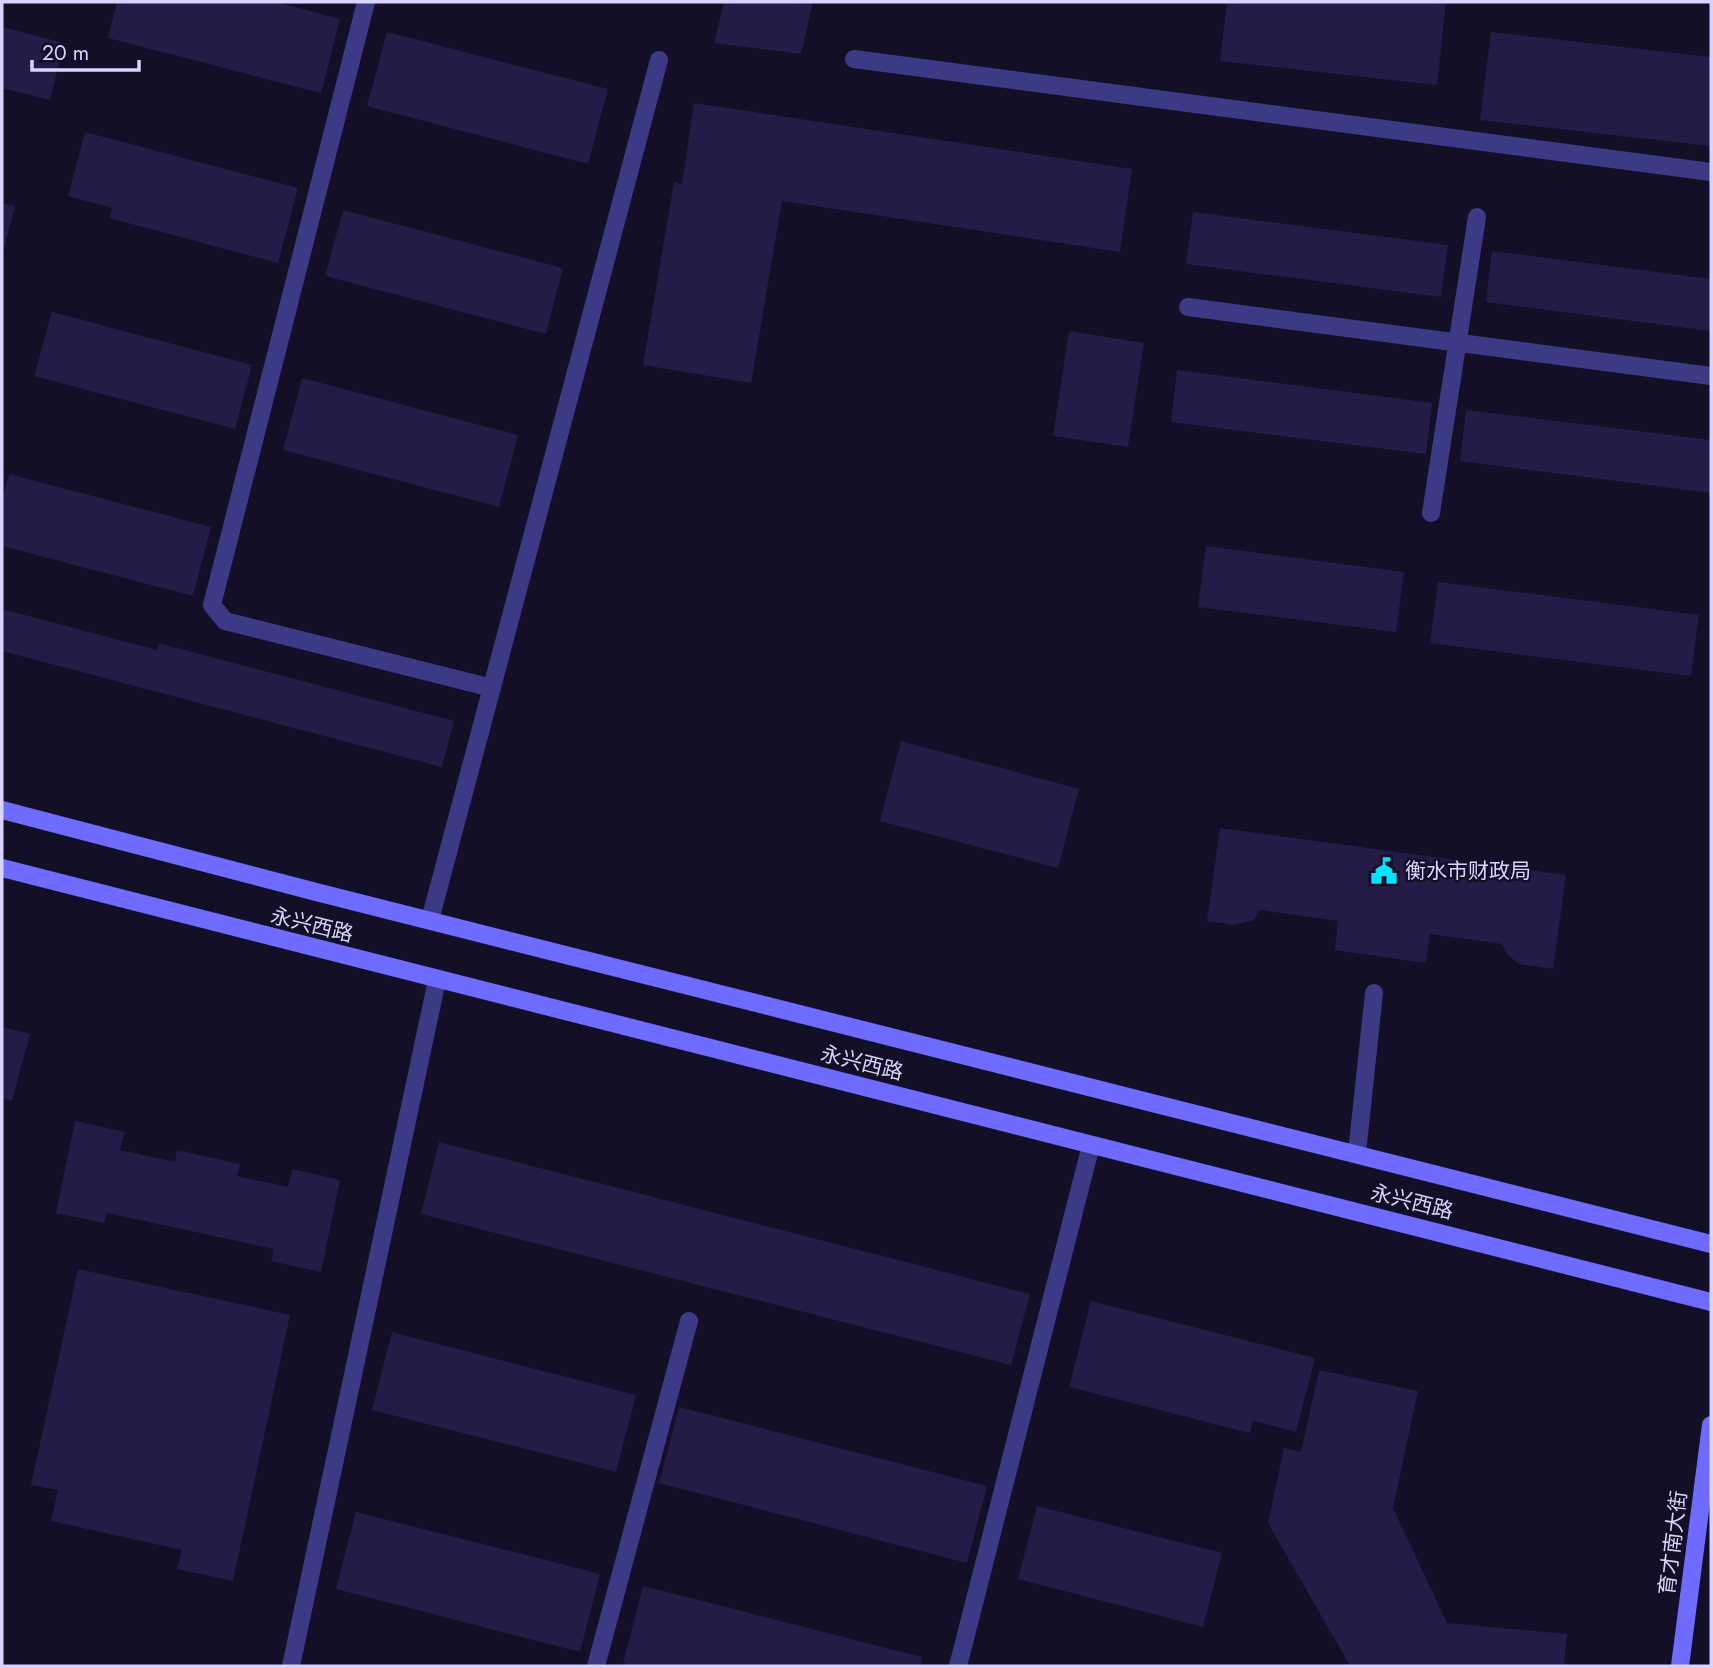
<svg xmlns="http://www.w3.org/2000/svg" width="1713" height="1668" font-family="Jost,'Noto Sans SC',sans-serif">
  <style>
    .building { fill: #241b47 }
    .lines { fill: none; stroke-linecap: round; stroke-linejoin: round }
    .lane { stroke: #3d3a85; stroke-width: 18 }
    .street { stroke: #3d3a85; stroke-width: 18 }
    .secondary { stroke: #6f6bff; stroke-width: 18 }
    .labels { text-anchor: middle; stroke-width: 5; stroke-linejoin: round; paint-order: stroke }
    .poi-label { font-size: 21px; fill: #d9d4ff; stroke: #130f26; text-anchor: start }
    .street-label { font-size: 21px; fill: #d9d4ff; stroke: #130f26 }
  </style>
  <rect width="100%" height="100%" fill="#130f26"/>
  <g class="building">
    <polygon points="117,2 276,2 340,19 321,93 108,38"/>
    <polygon points="724,2 813,2 801,54 714,43"/>
    <polygon points="1227,2 1446,2 1437,85 1220,61"/>
    <polygon points="2,27 64,43 50,100 2,88"/>
    <polygon points="387,32 608,89 588,164 367,106"/>
    <polygon points="1491,32 1711,57 1711,146 1480,120"/>
    <polygon points="694,103 1132,169 1120,252 782,201 751,383 643,365 674,182 682,184"/>
    <polygon points="85,132 298,188 278,263 109,218 112,208 68,196"/>
    <polygon points="2,203 15,206 3,252 2,252"/>
    <polygon points="343,210 563,268 546,334 325,276"/>
    <polygon points="1193,212 1448,245 1441,297 1186,264"/>
    <polygon points="1492,251 1711,279 1711,331 1486,302"/>
    <polygon points="52,312 252,365 235,429 34,376"/>
    <polygon points="1069,331 1144,343 1128,447 1053,436"/>
    <polygon points="1177,370 1432,403 1426,454 1171,422"/>
    <polygon points="302,378 518,435 499,507 283,450"/>
    <polygon points="1466,410 1711,440 1711,493 1460,461"/>
    <polygon points="9,474 211,527 193,596 2,546 2,501"/>
    <polygon points="1206,546 1404,572 1396,632 1198,607"/>
    <polygon points="1438,582 1699,615 1691,676 1430,643"/>
    <polygon points="2,609 157,650 158,643 454,721 442,767 2,651"/>
    <polygon points="901,741 1079,789 1058,868 880,821"/>
    <polygon points="1220,828 1566,875 1553,969 1519,964 1508,955 1502,944 1430,934 1426,963 1335,950 1338,921 1260,910 1254,920 1234,925 1207,921"/>
    <polygon points="2,1027 30,1034 12,1101 2,1098"/>
    <polygon points="75,1121 125,1132 120,1150 175,1162 177,1150 240,1164 237,1176 288,1187 292,1169 340,1180 321,1272 271,1261 274,1249 107,1213 104,1223 56,1213"/>
    <polygon points="439,1142 1030,1294 1011,1365 421,1214"/>
    <polygon points="78,1269 290,1315 233,1581 177,1569 182,1550 51,1521 58,1490 31,1485"/>
    <polygon points="1091,1301 1315,1358 1296,1432 1253,1421 1250,1433 1069,1387"/>
    <polygon points="392,1332 636,1395 616,1472 372,1410"/>
    <polygon points="1319,1370 1418,1391 1393,1508 1447,1623 1567,1634 1564,1666 1350,1666 1268,1523 1284,1448 1301,1452"/>
    <polygon points="679,1407 987,1486 967,1563 659,1483"/>
    <polygon points="1037,1506 1222,1553 1203,1627 1018,1579"/>
    <polygon points="356,1512 600,1574 580,1652 336,1589"/>
    <polygon points="643,1586 922,1657 920,1666 637,1666 623,1663"/>
  </g>
  <g class="lines">
    <g class="lane">
      <polyline points="366,2 212,605 225,621 492,688"/>
      <polyline points="854,59 1711,172"/>
      <polyline points="1188,307 1711,376"/>
      <polyline points="1431,513 1477,217"/>
      <polyline points="430,920 659,60"/>
      <polyline points="1357,1153 1374,993"/>
      <polyline points="596,1666 689,1321"/>
      <polyline points="958,1666 1091,1145"/>
    </g>
    <polyline class="street" points="291,1666 437,980"/>
    <g class="secondary">
      <polyline points="2,810 320,893 1711,1244"/>
      <polyline points="2,868 1711,1302"/>
      <polyline points="1680,1666 1711,1425"/>
    </g>
  </g>
  <defs>
    <symbol id="civic-bare" viewBox="-9 -9 18 18"><path d="M-.6-6.5H3V-4.5H.6V-3L4-1V1h2V6H-6V1h2V-1L-.6-3ZM-1.2 2.5V6h2.4V2.5Z" fill="#00e5ff" stroke="#130f26" stroke-width="2.5" paint-order="stroke"/></symbol>
  </defs>
  <g fill-rule="evenodd">
    <use href="#civic-bare" x="1365" y="852" width="38" height="38"/>
  </g>
  <g class="labels">
    <g class="poi-label">
      <text x="1405" y="878">衡水市财政局</text>
    </g>
    <g class="street-label">
      <text transform="translate(312 925) rotate(14)" y="7">永兴西路</text>
      <text transform="translate(862 1063) rotate(14)" y="7">永兴西路</text>
      <text transform="translate(1412 1202) rotate(14)" y="7">永兴西路</text>
      <text transform="translate(1673 1543) rotate(-83)" y="7">育才南大街</text>
    </g>
  </g>
  <rect width="1713" height="1668" fill="none" stroke="#d9d4ff" stroke-width="7"/>
  <path d="M32 60v10h107v-10" fill="none" stroke="#d9d4ff" stroke-width="3.5"/>
  <text x="42" y="60" font-size="21" fill="#d9d4ff" stroke="#130f26" stroke-width="5" paint-order="stroke">20 m</text>
</svg>
